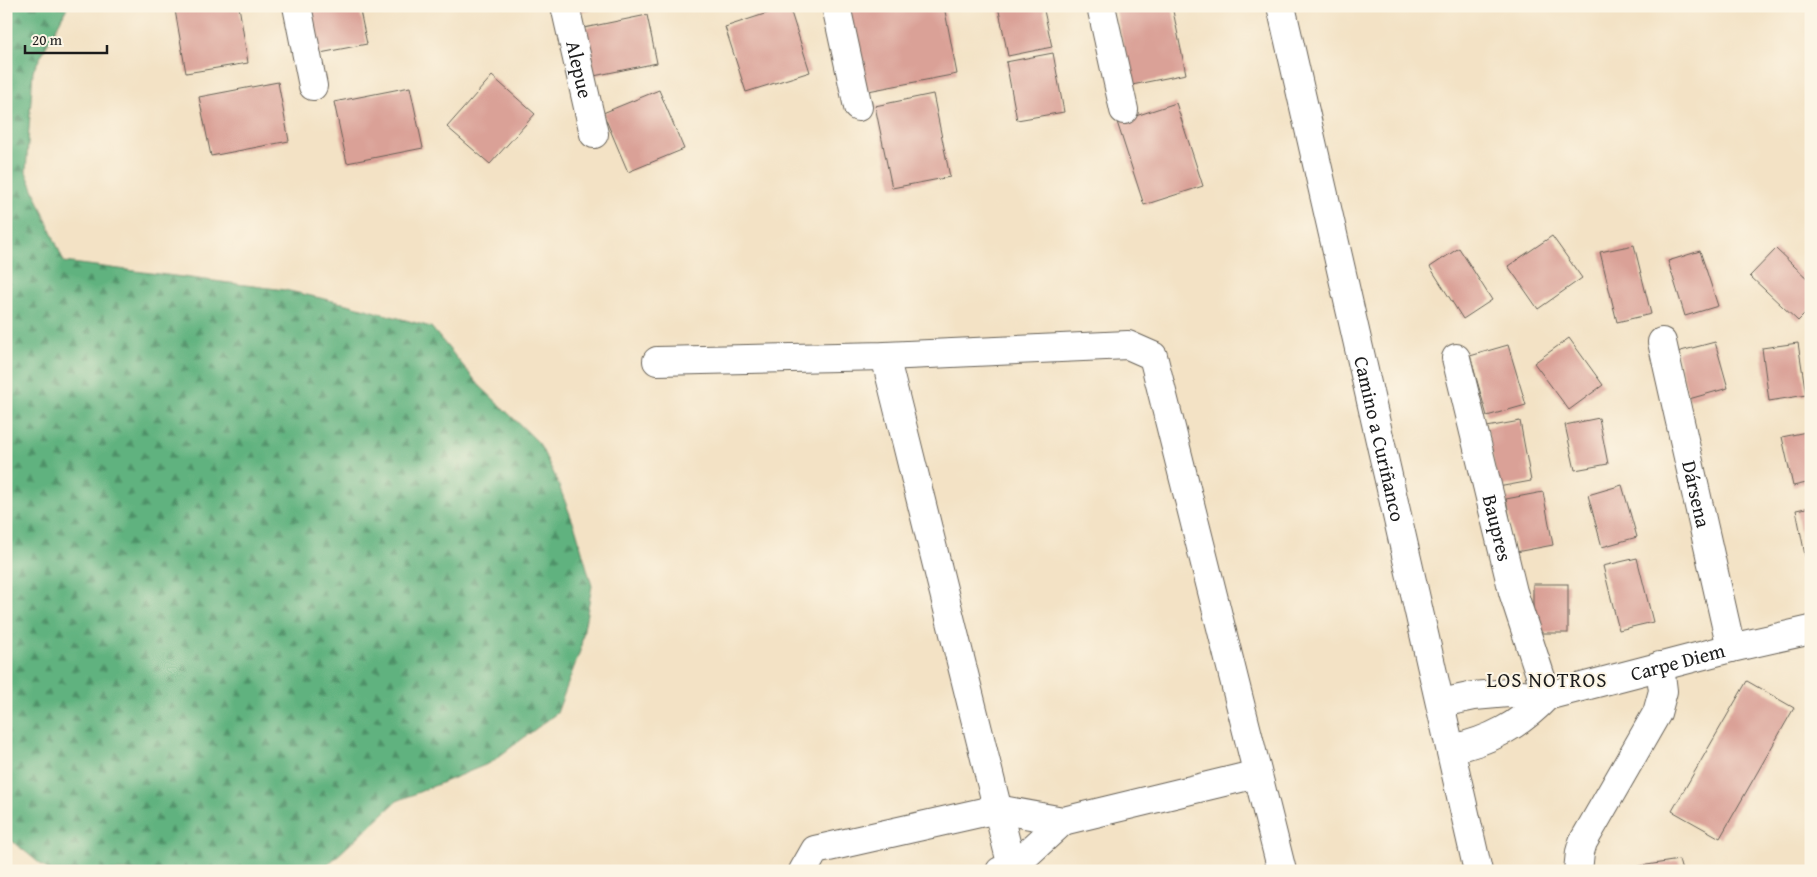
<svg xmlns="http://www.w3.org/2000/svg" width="1817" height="877" font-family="'Gentium Book Plus',serif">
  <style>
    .forest { fill: url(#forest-firs); stroke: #3e674e }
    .building { fill: #daa197 }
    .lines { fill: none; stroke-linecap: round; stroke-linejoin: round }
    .minor-casing { stroke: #676157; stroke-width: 30 }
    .minor { stroke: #fff; stroke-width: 28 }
    .labels { text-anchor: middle; stroke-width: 4; stroke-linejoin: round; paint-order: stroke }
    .street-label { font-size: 20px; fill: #1c1c1c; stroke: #fcf5e5 }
    .neighbourhood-label { font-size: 21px; letter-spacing: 1px; fill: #1c1c1c; stroke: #fcf5e5 }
  </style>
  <defs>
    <pattern id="forest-firs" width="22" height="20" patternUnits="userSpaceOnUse" patternTransform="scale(1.25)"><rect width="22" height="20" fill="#60b27f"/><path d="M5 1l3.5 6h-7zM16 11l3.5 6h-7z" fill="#4e9067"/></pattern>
  </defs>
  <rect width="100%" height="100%" fill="#fcf5e5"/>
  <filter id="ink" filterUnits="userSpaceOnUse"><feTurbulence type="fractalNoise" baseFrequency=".02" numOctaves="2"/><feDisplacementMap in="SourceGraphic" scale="10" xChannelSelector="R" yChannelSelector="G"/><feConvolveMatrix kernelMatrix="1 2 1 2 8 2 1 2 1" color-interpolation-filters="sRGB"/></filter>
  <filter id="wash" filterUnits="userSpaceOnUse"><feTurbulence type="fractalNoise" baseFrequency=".0096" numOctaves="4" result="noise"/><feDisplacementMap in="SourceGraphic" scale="20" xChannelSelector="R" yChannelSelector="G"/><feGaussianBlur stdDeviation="1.12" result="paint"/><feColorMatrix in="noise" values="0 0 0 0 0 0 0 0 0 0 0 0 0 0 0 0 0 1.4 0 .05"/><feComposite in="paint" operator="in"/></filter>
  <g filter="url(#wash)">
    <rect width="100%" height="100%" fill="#f3e2c5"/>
    <polygon class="forest" points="6,6 68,6 33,71 26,172 64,262 285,290 351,305 431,327 479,385 539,443 556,478 576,530 592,586 580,651 557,713 490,763 397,801 323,869 319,871 49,871 6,836"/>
    <g id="blocks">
      <g class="building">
        <polygon points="200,6 239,6 248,63 186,73 175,10"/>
        <polygon points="306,6 359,6 367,44 315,54"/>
        <polygon points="576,6 604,6 604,7 577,13"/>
        <polygon points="789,6 810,72 746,92 725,27"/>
        <polygon points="864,6 944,6 957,74 863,92 847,9"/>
        <polygon points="998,6 1043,6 1052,47 1008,56"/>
        <polygon points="1115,6 1172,6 1186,74 1132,85"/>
        <polygon points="647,15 657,63 589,77 579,29"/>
        <polygon points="1053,53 1064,112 1017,120 1006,62"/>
        <polygon points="492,76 535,114 490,164 447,127"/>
        <polygon points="278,82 289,141 211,156 199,97"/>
        <polygon points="410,87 423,148 347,163 334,102"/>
        <polygon points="659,90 684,149 628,172 603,113"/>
        <polygon points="933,94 950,177 892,188 875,106"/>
        <polygon points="1176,103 1203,186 1144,205 1117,122"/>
        <polygon points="1552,236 1582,278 1538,309 1508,266"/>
        <polygon points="1634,245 1651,314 1617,322 1600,252"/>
        <polygon points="1459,248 1492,300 1463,319 1430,267"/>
        <polygon points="1776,249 1811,282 1811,308 1798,321 1750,276"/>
        <polygon points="1700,251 1718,306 1685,316 1668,261"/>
        <polygon points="1569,338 1603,385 1569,410 1534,363"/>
        <polygon points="1715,342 1728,388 1689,399 1677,352"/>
        <polygon points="1798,343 1806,395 1769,401 1762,348"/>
        <polygon points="1508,345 1526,405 1487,416 1470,356"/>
        <polygon points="1599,418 1608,464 1575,470 1565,425"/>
        <polygon points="1520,421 1531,481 1498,487 1487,427"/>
        <polygon points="1811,431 1811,482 1793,486 1782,437"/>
        <polygon points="1622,485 1637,537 1602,547 1588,495"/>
        <polygon points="1543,492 1553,545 1516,552 1506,499"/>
        <polygon points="1811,507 1811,570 1808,570 1796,510"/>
        <polygon points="1637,558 1653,622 1619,630 1603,566"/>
        <rect x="1533" y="584" width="35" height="49"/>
        <polygon points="1747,681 1794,708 1720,838 1672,811"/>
        <polygon points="1679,860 1682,871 1635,871 1634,867"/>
      </g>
    </g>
  </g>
  <g filter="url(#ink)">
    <use href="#blocks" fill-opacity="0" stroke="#676157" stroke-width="1"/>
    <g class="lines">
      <defs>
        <g id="minor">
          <polyline points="297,6 313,86"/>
          <path id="s1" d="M565,6L594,134"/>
          <polyline points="836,6 858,107"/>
          <polyline points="1101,6 1124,110"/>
          <path id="s2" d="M1281,6L1478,871"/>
          <path id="s3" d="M1662,342L1731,648"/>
          <polyline points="885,356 1013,871"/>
          <path id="s4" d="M1456,358L1513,592L1547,696"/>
          <polyline points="657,361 885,356 1128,345 1153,356 1282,871"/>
          <path id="s5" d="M1441,703L1474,696L1508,693L1547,696L1731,648L1811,630"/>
          <path d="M1451,749C1490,741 1520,725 1547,696"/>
          <polyline points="803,871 815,850 997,809 1063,821 1257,774"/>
          <polyline points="1000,871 1012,868 1063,821"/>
          <polyline points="1578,871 1580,852 1583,842 1657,713 1663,691 1660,666"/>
        </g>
      </defs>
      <use href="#minor" class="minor-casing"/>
      <use href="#minor" class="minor"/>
    </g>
  </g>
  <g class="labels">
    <g class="street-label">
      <text dy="7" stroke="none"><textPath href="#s1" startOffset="65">Alepue</textPath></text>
      <text dy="7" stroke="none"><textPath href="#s2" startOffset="444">Camino a Curiñanco</textPath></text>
      <text dy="7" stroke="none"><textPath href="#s3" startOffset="156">Dársena</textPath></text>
      <text dy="7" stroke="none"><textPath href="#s4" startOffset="175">Baupres</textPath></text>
      <text dy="7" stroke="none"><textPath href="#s5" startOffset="242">Carpe Diem</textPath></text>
    </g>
    <g class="neighbourhood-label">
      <text x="1547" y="687">LOS NOTROS</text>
    </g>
  </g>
  <rect width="1817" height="877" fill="none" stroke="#fcf5e5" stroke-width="25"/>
  <path d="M25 45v8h82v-8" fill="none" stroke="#1c1c1c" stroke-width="2.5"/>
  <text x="32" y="45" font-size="15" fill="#1c1c1c" stroke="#fcf5e5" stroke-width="4" paint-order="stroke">20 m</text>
</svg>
